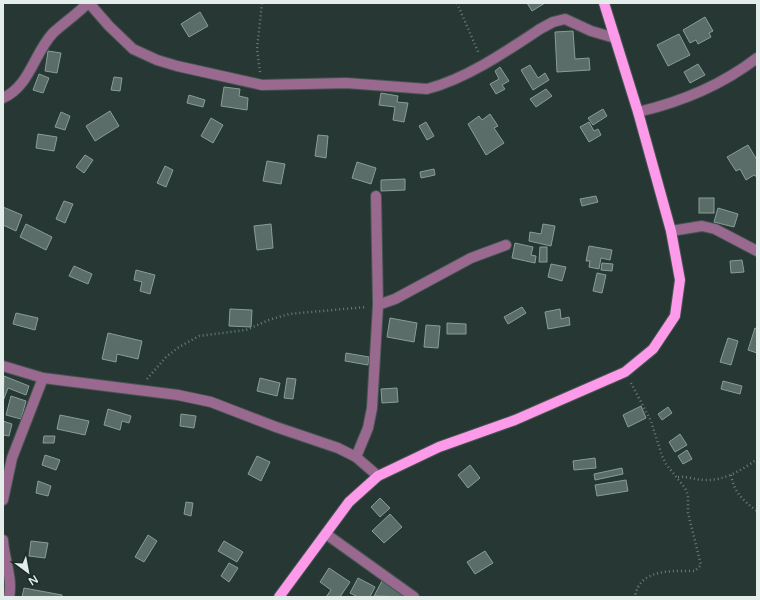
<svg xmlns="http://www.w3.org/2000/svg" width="760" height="600" font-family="'Varela Round',sans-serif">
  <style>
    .building { fill: #5a6d68; stroke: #899d98 }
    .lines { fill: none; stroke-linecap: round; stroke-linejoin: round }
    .minor-casing { stroke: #455551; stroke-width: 12 }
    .major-casing { stroke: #455551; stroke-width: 12 }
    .path { stroke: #6d7c78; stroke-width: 2.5; stroke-dasharray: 1 3; stroke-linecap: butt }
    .minor { stroke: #99698f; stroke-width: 10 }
    .major { stroke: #fd9aea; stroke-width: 10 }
  </style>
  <rect width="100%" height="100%" fill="#273834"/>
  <g class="building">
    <polygon points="527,3 545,3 532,11"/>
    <polygon points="200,12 208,26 189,37 181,24"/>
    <polygon points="705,17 713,31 709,33 711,37 698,44 696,40 690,43 683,30"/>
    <polygon points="573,31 575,59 589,58 590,70 557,72 555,32"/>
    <polygon points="679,34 690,55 668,66 657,45"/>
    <polygon points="48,51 61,53 57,73 45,71"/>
    <polygon points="698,64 705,75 690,83 684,72"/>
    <polygon points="530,65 538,78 545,73 549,80 533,90 521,70"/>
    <polygon points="500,67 509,81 502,85 505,89 496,94 490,84 499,79 495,71"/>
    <polygon points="39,74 49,78 43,93 33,90"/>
    <polygon points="114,77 122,78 120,91 111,90"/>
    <polygon points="224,87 240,89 239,96 248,98 247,110 221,106"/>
    <polygon points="546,89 552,96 536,107 530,99"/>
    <polygon points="381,93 398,96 397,102 408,103 404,122 393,120 395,107 379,105"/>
    <polygon points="189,95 205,100 203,107 187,103"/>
    <polygon points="603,109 607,116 593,125 588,118"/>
    <polygon points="110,111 119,126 95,141 86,126"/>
    <polygon points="61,112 70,116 65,130 55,127"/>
    <polygon points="490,114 498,126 494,128 504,143 486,155 468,124 479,116 482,120"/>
    <polygon points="211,118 223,125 213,143 201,136"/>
    <polygon points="426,122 434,136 427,140 419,126"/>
    <polygon points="589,122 594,131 598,129 601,135 589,142 580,127"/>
    <polygon points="38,134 57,137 54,151 36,148"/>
    <polygon points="318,135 328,136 326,158 315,156"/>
    <polygon points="748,145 757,160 757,177 754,175 746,180 740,169 736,171 727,157"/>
    <polygon points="85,155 93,160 84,173 76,167"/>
    <polygon points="267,161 285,164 281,184 263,181"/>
    <polygon points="357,162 376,168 371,184 352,178"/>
    <polygon points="165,166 173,170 166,187 157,183"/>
    <polygon points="434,169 435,175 421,178 420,172"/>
    <polygon points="405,179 405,190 381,191 381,180"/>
    <polygon points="596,196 598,202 582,206 580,199"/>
    <rect x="699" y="198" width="15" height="15"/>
    <polygon points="64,201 73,204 65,223 56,219"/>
    <polygon points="3,207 22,215 16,231 3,225"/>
    <polygon points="718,208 738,214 734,227 714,222"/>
    <polygon points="26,224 52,237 46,250 20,237"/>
    <polygon points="271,224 273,248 257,250 254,226"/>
    <polygon points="543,224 555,226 551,246 529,241 530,232 541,234"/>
    <polygon points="515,243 533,247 531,255 536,256 535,263 512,258"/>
    <polygon points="589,246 612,250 610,260 601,258 599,269 589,267 590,261 586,261"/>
    <polygon points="540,247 547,247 547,262 539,262"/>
    <polygon points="742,260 744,272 731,273 730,261"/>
    <polygon points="602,263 613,264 612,271 601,270"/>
    <polygon points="551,264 566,267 562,281 548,277"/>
    <polygon points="74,266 92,274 88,284 69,276"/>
    <polygon points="136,270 155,275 150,294 140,291 142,282 134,280"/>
    <polygon points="597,273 606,275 602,293 593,291"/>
    <polygon points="522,307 526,313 508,324 504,317"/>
    <polygon points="230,309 252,310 251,327 229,326"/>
    <polygon points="560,309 561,319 569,317 570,325 548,329 545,312"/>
    <polygon points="16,313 38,318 35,330 13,324"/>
    <polygon points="390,318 417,323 414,342 387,337"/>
    <polygon points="447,323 466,324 466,334 447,334"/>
    <polygon points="426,325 440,326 438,348 424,347"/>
    <polygon points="755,328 757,329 757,353 748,350"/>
    <polygon points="108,333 142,341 138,359 117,354 116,362 102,359"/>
    <polygon points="728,338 738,341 731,365 720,362"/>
    <polygon points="346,353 369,357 368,365 345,361"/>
    <polygon points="4,376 29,386 26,395 8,388 3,401"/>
    <polygon points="260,378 280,383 277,396 257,391"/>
    <polygon points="287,378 296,379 293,399 284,398"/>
    <polygon points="723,381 742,386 740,394 721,389"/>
    <polygon points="397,388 398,402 382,403 381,389"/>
    <polygon points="11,396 26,401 21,419 6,415"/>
    <polygon points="641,406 646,418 628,427 623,415"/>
    <polygon points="668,407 672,413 662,420 658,414"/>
    <polygon points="108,409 131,416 129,423 122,421 120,430 104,425"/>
    <polygon points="181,414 196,416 194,428 180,426"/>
    <polygon points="60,415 89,421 85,435 57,429"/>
    <polygon points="3,421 12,424 9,436 3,435"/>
    <polygon points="680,434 687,445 675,452 669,442"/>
    <polygon points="44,436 55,436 54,443 43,443"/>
    <polygon points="687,450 692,459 683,464 678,456"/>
    <polygon points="45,455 60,460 56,470 42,465"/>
    <polygon points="257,456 270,462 261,481 248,474"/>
    <polygon points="595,458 596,468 574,470 573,461"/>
    <polygon points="470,465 480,478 468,488 458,475"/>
    <polygon points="622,468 623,474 595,480 594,474"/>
    <polygon points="626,480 628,491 597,496 595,485"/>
    <polygon points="38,481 51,486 48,496 36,493"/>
    <polygon points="380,498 390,508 380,517 371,507"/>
    <polygon points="186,502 193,503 191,516 184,514"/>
    <polygon points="390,514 402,527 384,543 372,531"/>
    <polygon points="148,535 157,541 144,562 135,557"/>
    <polygon points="31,541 48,543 45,558 29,556"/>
    <polygon points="224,541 243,552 237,562 218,551"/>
    <polygon points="485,551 493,563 475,574 467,562"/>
    <polygon points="229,563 238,568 229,582 221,576"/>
    <polygon points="329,568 350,582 340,597 326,597 331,590 320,582"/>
    <polygon points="358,578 375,587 370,597 358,597 350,593"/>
    <polygon points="382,581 410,597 374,596"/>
    <polygon points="24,588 62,595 62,597 22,597"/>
  </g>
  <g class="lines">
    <defs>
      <g id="minor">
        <path d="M89,3L109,26L133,49L157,60L177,66L262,85L346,83L427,89C466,79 507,51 540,29L553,22L565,19L591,31L615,38"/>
        <path d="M3,98C30,86 34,53 53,33C64,23 77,14 88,3"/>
        <path d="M638,112C681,102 722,85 757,58"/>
        <polyline points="671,231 702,226 715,229 757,251"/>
        <polyline points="378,305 395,299 471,258 506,245"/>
        <polyline points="3,366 43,378 178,395 211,402 276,427 338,448 356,457 378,476"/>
        <polyline points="356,457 368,428 372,408 378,305 376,196"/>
        <polyline points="3,500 12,458 43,378"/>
        <polyline points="326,534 414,597"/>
        <path d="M3,540C4,559 13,578 9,597"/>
      </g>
      <polyline id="major" points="279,597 349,502 378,476 439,447 515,420 625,372 653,349 675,316 680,280 671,231 638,112 604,3"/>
    </defs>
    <use href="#minor" class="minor-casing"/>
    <use href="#major" class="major-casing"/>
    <g class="path">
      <polyline points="457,3 479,54"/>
      <polyline points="260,72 257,49 262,3"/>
      <polyline points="147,379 166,357 179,347 199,336 246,330 269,320 289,314 366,307"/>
      <path d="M631,383L651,421L662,456L666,464L685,488L688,495V513L701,565L695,571C673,571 639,568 635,597"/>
      <path d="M731,475C734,492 743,501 757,511"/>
      <path d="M678,477C688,476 695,480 705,480C723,481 743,470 757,459"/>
    </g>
    <use href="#minor" class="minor"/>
    <use href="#major" class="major"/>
  </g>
  <rect width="760" height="600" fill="none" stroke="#e3eeeb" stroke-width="8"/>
  <g transform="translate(28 572) rotate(148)" stroke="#1d2e2a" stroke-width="3" paint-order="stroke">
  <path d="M0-3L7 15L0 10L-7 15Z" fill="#e3eeeb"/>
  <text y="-6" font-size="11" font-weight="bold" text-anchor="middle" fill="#e3eeeb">N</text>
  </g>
</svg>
